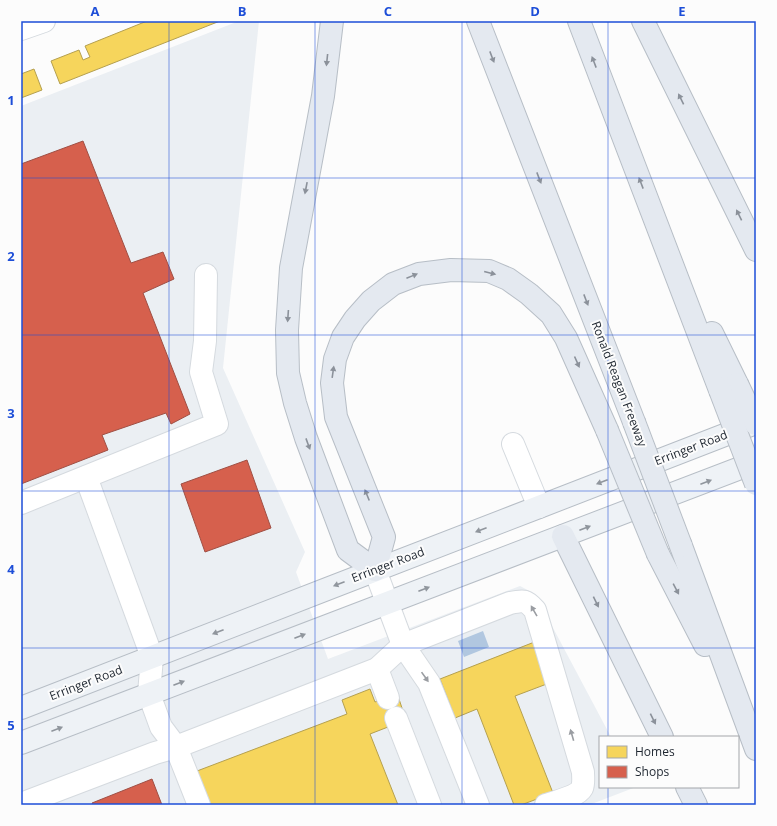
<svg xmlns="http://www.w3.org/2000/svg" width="777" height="826" font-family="'Open Sans',sans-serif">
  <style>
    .built { fill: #ebeff3 }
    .water { fill: #b1c7e0 }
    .homes { fill: #f6d55c; stroke: #b5a04f }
    .shops { fill: #d6604d; stroke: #9f4f44 }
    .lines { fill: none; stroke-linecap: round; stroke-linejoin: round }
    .minor-casing { stroke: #d5dadf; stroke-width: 24 }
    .major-casing { stroke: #b7bec6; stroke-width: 24 }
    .highway-casing { stroke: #b7bec6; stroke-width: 24 }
    .minor { stroke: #fff; stroke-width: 22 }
    .major { stroke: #eef2f6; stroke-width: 22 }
    .highway { stroke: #e4e9f0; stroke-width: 22 }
    .highway-bridge-casing { stroke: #b7bec6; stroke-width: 24; stroke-linecap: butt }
    .highway-bridge { stroke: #e4e9f0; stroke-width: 22 }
    .oneway { fill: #8b919a }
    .oneway2 { fill: #90969d }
    .oneway3 { fill: #9a9da2 }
    .grid { fill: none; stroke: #1d4ed8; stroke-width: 1; stroke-opacity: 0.55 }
    .labels { text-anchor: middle; stroke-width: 4; stroke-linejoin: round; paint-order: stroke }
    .street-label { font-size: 12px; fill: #1e2630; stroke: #fcfcfc }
    .neatline { fill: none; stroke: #1d4ed8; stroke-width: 1.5 }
    .grid-label { font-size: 13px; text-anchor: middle; font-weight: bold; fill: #1d4ed8 }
  </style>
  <rect width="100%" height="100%" fill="#fcfcfc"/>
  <polygon class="built" points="239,21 259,21 223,368 305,552 296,572 328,659 520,586 535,594 611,737 600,737 600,787 636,787 589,805 21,805 21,106"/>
  <polygon class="water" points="483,631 489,647 464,657 458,641"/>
  <g class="homes">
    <polygon points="147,21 220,21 60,84 51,61 79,50 83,60 90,57 85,46"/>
    <polygon points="34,69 42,90 21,98 21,74"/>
    <polygon points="537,641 552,682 515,696 553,793 521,805 514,805 477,709 455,718 440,679"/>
    <polygon points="370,689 375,702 397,693 406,720 370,734 398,805 210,805 197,771 347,714 342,700"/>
  </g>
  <g class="shops">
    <polygon points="83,141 131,263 163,252 174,279 143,293 190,414 171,424 166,413 102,435 108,450 21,484 21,164"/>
    <polygon points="247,460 271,528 205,552 181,484"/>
    <polygon points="152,779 162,805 93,805 92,803"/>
  </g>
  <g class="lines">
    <defs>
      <g id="minor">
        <polyline points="21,29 44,21"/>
        <polyline points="513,444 539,507"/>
        <polyline points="21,503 217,424 201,372 205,341 206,275"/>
        <polyline points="375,570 403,645 429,683 478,805"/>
        <polyline points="377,669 388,698"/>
        <polyline points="396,718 430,805"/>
        <polyline points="21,804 155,753 176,747 161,727 149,694 152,657 86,477"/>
        <path d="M199,805L176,747L377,669L403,645L510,603C524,600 526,600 535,610L583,772C583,777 584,783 582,788C578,796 555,802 546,805"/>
      </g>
      <g id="major">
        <polyline points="21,708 327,589 539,507 753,424"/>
        <polyline points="21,743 756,462"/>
      </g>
      <g id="highway">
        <polyline points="332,21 323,96 291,268 287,330 288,373 295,403 306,438 348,550 375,570 384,537 336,417 332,383 335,359 343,337 355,319 371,301 393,284 419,274 451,270 489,271 508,279 529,294 551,314 566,338 607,430"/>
        <polyline points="478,21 634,422"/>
        <polyline points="579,21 720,390"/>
        <polyline points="643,21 756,250"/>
        <polyline points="712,333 737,384"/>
        <polyline points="563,536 662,737"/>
        <polyline points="681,546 756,749"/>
        <polyline points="658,554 705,645"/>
        <polyline points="687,787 696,805"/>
      </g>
    </defs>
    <use href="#minor" class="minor-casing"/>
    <use href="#major" class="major-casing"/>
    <use href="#highway" class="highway-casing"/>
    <use href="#minor" class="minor"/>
    <use href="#major" class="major"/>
    <use href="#highway" class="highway"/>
    <defs>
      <g id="highway-bridge">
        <polyline points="737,384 756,424"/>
        <polyline points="720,390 756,484"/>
        <polyline points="634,422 681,546"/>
        <polyline points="607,430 658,554"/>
      </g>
    </defs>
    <use href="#highway-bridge" class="highway-bridge-casing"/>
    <use href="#highway-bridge" class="highway-bridge"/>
  </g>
  <defs><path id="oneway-solid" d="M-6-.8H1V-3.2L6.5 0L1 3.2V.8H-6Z"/></defs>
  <g class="oneway">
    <use href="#oneway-solid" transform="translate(492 57) rotate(69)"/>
    <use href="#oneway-solid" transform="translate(327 60) rotate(96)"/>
    <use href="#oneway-solid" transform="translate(594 62) rotate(-111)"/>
    <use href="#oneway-solid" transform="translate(681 99) rotate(-116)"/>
    <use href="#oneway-solid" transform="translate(539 178) rotate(69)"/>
    <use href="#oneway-solid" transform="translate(641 183) rotate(-111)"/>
    <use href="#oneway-solid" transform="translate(306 188) rotate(101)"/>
    <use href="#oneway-solid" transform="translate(739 215) rotate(-116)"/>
    <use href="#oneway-solid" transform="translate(490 273) rotate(14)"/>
    <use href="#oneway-solid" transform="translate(412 276) rotate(-22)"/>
    <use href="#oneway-solid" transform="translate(586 300) rotate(69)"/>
    <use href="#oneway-solid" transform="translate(288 316) rotate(94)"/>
    <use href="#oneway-solid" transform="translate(577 362) rotate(66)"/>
    <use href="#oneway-solid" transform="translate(333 372) rotate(-82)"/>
    <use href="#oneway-solid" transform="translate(308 444) rotate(70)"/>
    <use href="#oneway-solid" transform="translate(367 495) rotate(-112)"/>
    <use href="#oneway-solid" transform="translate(676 589) rotate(62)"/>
    <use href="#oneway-solid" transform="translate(596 602) rotate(64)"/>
    <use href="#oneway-solid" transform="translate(653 719) rotate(64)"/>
  </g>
  <g class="oneway2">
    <use href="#oneway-solid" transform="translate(602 482) rotate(159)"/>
    <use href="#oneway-solid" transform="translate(706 482) rotate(-21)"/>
    <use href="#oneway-solid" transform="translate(585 528) rotate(-21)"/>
    <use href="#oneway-solid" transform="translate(481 530) rotate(159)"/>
    <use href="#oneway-solid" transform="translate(339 584) rotate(159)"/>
    <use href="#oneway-solid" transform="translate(424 589) rotate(-21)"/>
    <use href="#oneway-solid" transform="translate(218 632) rotate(159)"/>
    <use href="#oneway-solid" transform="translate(300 636) rotate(-21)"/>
    <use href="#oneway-solid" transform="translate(179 683) rotate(-21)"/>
    <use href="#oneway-solid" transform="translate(57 729) rotate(-21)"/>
  </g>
  <g class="oneway3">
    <use href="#oneway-solid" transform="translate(534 611) rotate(-120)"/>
    <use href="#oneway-solid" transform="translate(425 677) rotate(55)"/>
    <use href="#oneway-solid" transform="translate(572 735) rotate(-106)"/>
  </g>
  <path class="grid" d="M169,21V805M315,21V805M462,21V805M608,21V737M21,178H756M21,335H756M21,491H756M21,648H756M608,787V805"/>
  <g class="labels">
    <g class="street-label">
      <text transform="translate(619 384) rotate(69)" y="4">Ronald Reagan Freeway</text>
      <text transform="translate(691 448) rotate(-21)" y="4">Erringer Road</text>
      <text transform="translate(388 565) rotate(-21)" y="4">Erringer Road</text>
      <text transform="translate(86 683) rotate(-21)" y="4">Erringer Road</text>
    </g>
  </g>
  <rect width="777" height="826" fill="none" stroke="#fcfcfc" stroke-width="44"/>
  <rect x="599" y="736" width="140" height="52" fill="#fcfcfc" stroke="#a3a6aa"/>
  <rect x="607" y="746" width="20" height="12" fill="#f6d55c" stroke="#a3a6aa"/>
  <text x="635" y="756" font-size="12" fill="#1e2630">Homes</text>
  <rect x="607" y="766" width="20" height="12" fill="#d6604d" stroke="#a3a6aa"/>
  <text x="635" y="776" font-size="12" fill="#1e2630">Shops</text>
  <rect x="22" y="22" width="733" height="782" class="neatline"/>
  <g class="grid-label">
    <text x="95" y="16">A</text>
    <text x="242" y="16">B</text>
    <text x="388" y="16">C</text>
    <text x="535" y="16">D</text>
    <text x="682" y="16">E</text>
    <text x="11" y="105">1</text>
    <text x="11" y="261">2</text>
    <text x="11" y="418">3</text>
    <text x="11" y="574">4</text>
    <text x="11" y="730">5</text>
  </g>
</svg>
